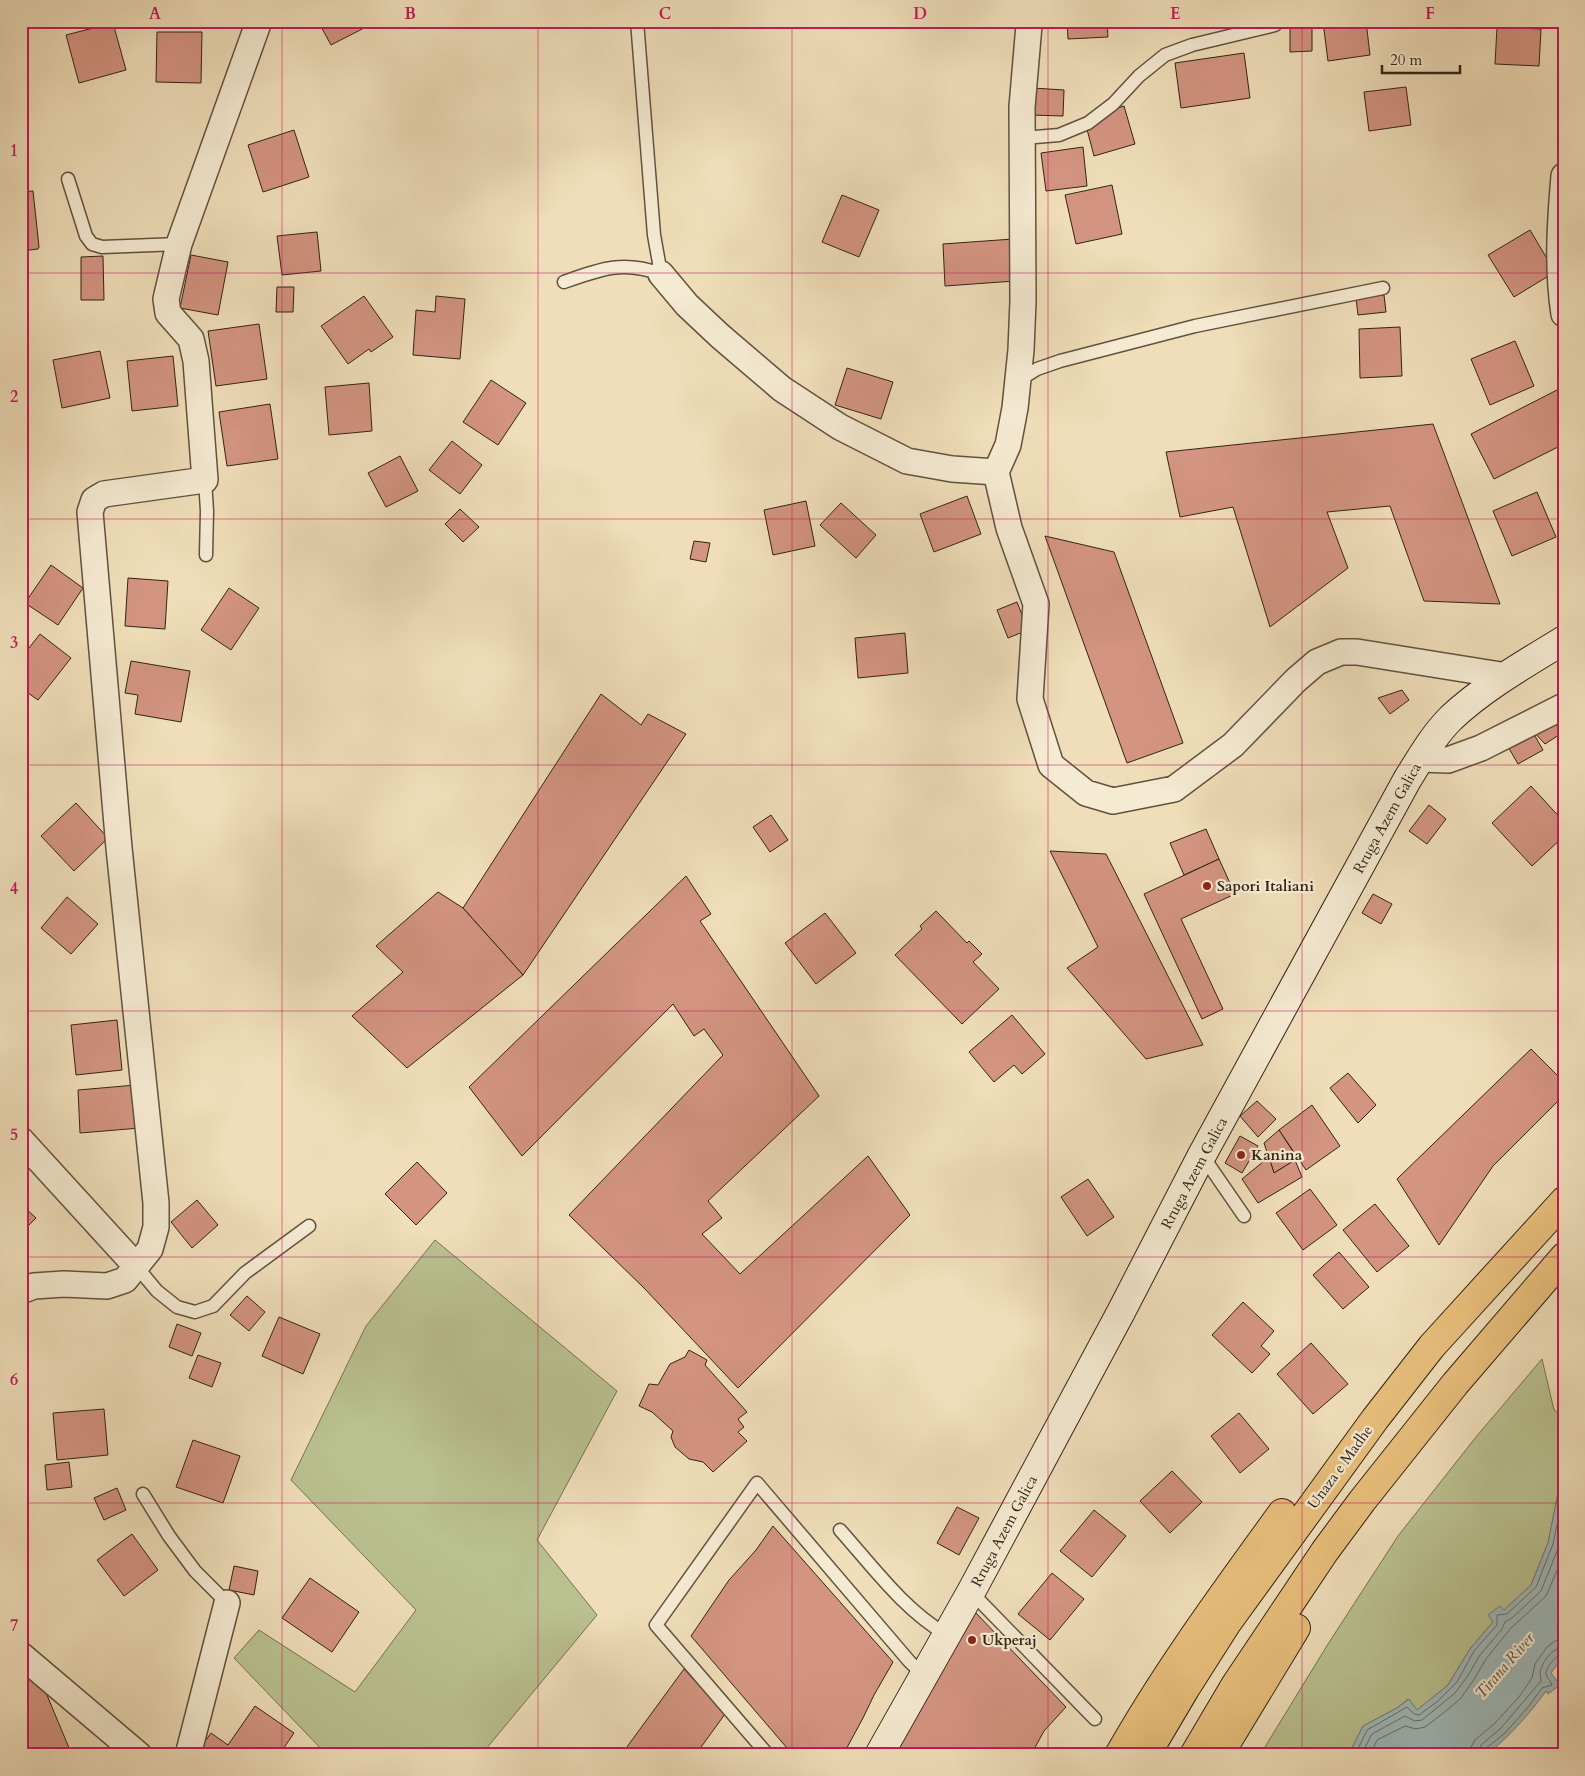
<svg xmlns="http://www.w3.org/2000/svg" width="1585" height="1776" font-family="Cardo,serif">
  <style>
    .green { fill: #b9c18f; stroke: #767252 }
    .water { fill: #9eb9ba; stroke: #737d78 }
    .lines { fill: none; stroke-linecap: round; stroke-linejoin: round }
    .shore { stroke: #686e68; stroke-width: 1 }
    .building { fill: #d39481; stroke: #322315 }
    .service-casing { stroke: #61523e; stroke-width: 15 }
    .minor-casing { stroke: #61523e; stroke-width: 28 }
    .secondary-casing { stroke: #322315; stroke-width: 30 }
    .trunk-casing { stroke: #322315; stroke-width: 30 }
    .service { stroke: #f5ead2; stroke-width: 12 }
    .minor { stroke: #f5ead2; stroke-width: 25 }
    .secondary { stroke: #f5ead2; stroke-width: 28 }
    .trunk { stroke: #e8bf7c; stroke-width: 28 }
    .grid { fill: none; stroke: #c2185b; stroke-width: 1; stroke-opacity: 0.55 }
    .poi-dot { fill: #8f2418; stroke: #f5ead2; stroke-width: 2 }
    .labels { text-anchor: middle; stroke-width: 4.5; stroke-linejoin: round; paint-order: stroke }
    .street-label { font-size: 15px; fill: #322315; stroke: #f5ead2 }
    .poi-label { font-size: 15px; font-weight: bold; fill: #322315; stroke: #f5ead2; text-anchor: start }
    .water-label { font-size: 16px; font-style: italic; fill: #525047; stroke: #f5ead2 }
    .neatline { fill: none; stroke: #c2185b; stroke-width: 2 }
    .grid-label { font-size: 16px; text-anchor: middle; font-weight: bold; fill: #c2185b }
  </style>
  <rect width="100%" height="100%" fill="#efdeb9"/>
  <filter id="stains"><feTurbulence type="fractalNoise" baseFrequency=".004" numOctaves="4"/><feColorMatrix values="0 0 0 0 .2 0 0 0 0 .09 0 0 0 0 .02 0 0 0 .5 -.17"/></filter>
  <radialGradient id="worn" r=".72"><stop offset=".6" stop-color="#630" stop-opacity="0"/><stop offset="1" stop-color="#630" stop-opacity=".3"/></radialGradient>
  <g class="green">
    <polygon points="435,1240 617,1391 537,1540 597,1615 481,1755 327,1755 234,1658 259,1630 355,1692 416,1610 291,1480 366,1326"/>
    <polygon points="1542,1359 1554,1410 1564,1418 1564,1464 1548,1543 1531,1585 1503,1611 1489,1615 1493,1622 1470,1649 1448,1685 1417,1711 1408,1699 1397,1708 1363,1726 1352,1748 1344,1755 1260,1755 1328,1644 1398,1536 1476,1437"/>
  </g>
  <path class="water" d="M1564,1464V1655L1551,1673L1560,1685L1548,1694L1546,1691C1529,1715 1509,1736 1487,1755H1344L1352,1748L1363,1726L1397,1708L1409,1699L1417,1710L1448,1685L1470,1649L1493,1622L1488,1615L1500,1606L1504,1610L1531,1585L1548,1543Z"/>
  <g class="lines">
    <g class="shore">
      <polyline points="1352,1755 1357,1751 1367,1730 1407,1707 1414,1714 1419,1715 1438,1701 1457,1682 1474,1651 1497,1625 1497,1615 1507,1614 1536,1587 1553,1544 1564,1491"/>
      <polyline points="1361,1755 1372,1734 1405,1716 1415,1721 1422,1720 1455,1693 1467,1677 1480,1655 1502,1629 1505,1622 1512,1618 1541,1591 1559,1546 1564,1527"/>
      <polyline points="1370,1755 1377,1740 1405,1726 1416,1729 1425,1727 1446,1711 1461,1698 1473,1681 1486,1659 1511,1628 1546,1596 1564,1554"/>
      <polyline points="1470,1755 1471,1747 1475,1740 1495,1723 1519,1697 1532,1678 1535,1664 1547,1647 1555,1641 1564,1639"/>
      <path d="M1478,1755L1481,1745L1501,1728L1541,1681C1541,1677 1539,1673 1541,1669C1544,1659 1554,1647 1564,1647"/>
      <path d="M1484,1755L1485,1749L1505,1733L1529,1706L1542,1688L1552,1685C1551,1681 1547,1678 1546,1674C1545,1667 1558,1654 1564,1653"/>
    </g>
  </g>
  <g class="building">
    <polygon points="318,21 366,21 368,26 331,45"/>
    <polygon points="1067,21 1107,21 1108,37 1068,39"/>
    <polygon points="1329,21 1366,21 1370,55 1328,61 1323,22"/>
    <polygon points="113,23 126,70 79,83 66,35"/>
    <polygon points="1290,27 1312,27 1312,51 1290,52"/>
    <polygon points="1497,27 1541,29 1539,66 1495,64"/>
    <polygon points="157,32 202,32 201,83 156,82"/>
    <polygon points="1244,53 1250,98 1181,108 1175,63"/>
    <polygon points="1406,87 1411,125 1369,131 1364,92"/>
    <polygon points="1033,88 1064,90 1063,116 1031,115"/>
    <polygon points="1124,106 1135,144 1094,156 1084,118"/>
    <polygon points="294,130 309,177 263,192 248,145"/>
    <polygon points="1083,147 1087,186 1046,191 1041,153"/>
    <polygon points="1112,185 1122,234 1076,244 1065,195"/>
    <polygon points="33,191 39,247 38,249 21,251 21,192"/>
    <polygon points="842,195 879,210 859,257 822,242"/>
    <polygon points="1530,230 1555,272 1514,297 1488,255"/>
    <polygon points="317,232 321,271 282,275 277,236"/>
    <polygon points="1013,239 1015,281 945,286 943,244"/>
    <polygon points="191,255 228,262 218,315 180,308"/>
    <polygon points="103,256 104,300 81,300 81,257"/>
    <polygon points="277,287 294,287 293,312 276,312"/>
    <polygon points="1384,295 1386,312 1358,315 1356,298"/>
    <polygon points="364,296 393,337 371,352 369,349 348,364 321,326"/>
    <polygon points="436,296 465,299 460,359 413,355 416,310 435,312"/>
    <polygon points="259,324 267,379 216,386 208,331"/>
    <polygon points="1400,327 1402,376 1360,378 1359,329"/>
    <polygon points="1515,341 1534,386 1490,405 1471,359"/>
    <polygon points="100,351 110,398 62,408 53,360"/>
    <polygon points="173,356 178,406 132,411 127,361"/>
    <polygon points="847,368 893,382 881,419 835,405"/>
    <polygon points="491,380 526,403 498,445 463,422"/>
    <polygon points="369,383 372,431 329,435 325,387"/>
    <polygon points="1557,390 1564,405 1564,444 1494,479 1471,434"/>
    <polygon points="270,404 278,459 227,466 219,412"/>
    <polygon points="1433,424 1500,604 1424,601 1390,506 1327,512 1348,568 1270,627 1233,507 1180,517 1166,452"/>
    <polygon points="452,441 482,465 460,494 429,470"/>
    <polygon points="400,456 418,491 386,507 368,473"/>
    <polygon points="1537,492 1556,537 1512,556 1493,511"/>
    <polygon points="967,496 981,534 934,552 920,514"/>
    <polygon points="806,501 815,546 773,555 764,510"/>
    <polygon points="841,503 876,535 856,558 820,525"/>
    <polygon points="460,509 479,527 463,542 445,524"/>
    <polygon points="1045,536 1114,552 1183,743 1127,763"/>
    <polygon points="694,541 710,543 706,562 690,559"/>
    <polygon points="51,565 83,588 58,625 25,603"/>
    <polygon points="128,578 168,581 165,629 125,626"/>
    <polygon points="229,588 259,608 231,650 201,630"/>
    <polygon points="1017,602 1028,630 1008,638 997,610"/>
    <polygon points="905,633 908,673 858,678 855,638"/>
    <polygon points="40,634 71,658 38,700 21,688 21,658"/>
    <polygon points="131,661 190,671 181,722 135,714 138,695 125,693"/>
    <polygon points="1402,690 1409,700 1390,714 1378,698"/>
    <polygon points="601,694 641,725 648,714 686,734 523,975 463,908"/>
    <polygon points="1552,718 1562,733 1545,744 1531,729"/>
    <polygon points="1531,729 1543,750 1518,764 1507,745"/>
    <polygon points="1531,786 1564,822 1564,836 1532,866 1492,823"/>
    <polygon points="76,803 108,838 74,871 41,836"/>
    <polygon points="1429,805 1446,819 1427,844 1409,831"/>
    <polygon points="771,815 788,840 770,852 753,827"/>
    <polygon points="1206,829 1219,859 1184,875 1170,843"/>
    <polygon points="1050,851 1106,854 1203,1045 1146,1059 1067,968 1098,947"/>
    <polygon points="1219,859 1235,894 1181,919 1223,1009 1202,1019 1144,894"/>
    <polygon points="686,876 711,914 700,921 819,1096 708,1201 722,1218 702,1234 740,1274 868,1156 910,1215 738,1388 644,1288 569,1215 723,1055 704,1029 694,1036 673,1004 522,1156 469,1087"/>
    <polygon points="438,892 463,908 523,975 407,1068 352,1016 403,972 376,946"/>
    <polygon points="1373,894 1392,904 1381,924 1362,913"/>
    <polygon points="67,897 98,924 71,954 41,928"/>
    <polygon points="936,911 967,943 969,941 982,954 973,962 999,989 962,1024 895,955 922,929 920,926"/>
    <polygon points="825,913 856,953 816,984 785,943"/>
    <polygon points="1012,1015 1045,1054 1022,1074 1014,1065 994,1082 969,1052"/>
    <polygon points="117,1020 122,1070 76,1075 71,1025"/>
    <polygon points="1531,1049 1564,1082 1564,1095 1493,1166 1439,1245 1397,1179"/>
    <polygon points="1348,1073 1376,1105 1358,1123 1330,1088"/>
    <polygon points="136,1085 140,1128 80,1133 78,1090"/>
    <polygon points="1257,1101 1276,1119 1258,1137 1240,1116"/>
    <polygon points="1312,1105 1340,1146 1306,1170 1279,1130"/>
    <polygon points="1279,1130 1292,1150 1295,1160 1274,1173 1264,1143"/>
    <polygon points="1240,1136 1258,1146 1242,1173 1225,1163"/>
    <polygon points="1269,1157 1274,1173 1295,1160 1302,1177 1258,1203 1242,1179"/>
    <polygon points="417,1162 447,1193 416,1225 385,1194"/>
    <polygon points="1088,1179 1114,1217 1087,1236 1061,1197"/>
    <polygon points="1310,1189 1337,1225 1303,1250 1276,1213"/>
    <polygon points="197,1200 218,1225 192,1248 171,1222"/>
    <polygon points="21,1204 36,1218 21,1233"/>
    <polygon points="1375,1204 1409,1246 1377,1272 1343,1230"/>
    <polygon points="1339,1252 1369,1287 1343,1309 1313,1275"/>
    <polygon points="247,1296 265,1312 249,1331 230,1315"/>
    <polygon points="1243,1302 1274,1331 1261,1346 1270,1354 1252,1373 1212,1335"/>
    <polygon points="279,1317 320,1334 303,1374 262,1356"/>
    <polygon points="177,1324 201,1333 192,1356 169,1347"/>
    <polygon points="1311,1343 1348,1384 1313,1414 1277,1374"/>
    <polygon points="689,1350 707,1360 705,1365 747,1412 738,1419 744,1427 738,1432 747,1441 713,1472 703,1462 689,1459 675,1447 671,1437 673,1431 652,1412 639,1406 649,1384 658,1385 670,1364 685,1357"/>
    <polygon points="198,1355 221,1363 212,1387 189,1378"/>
    <polygon points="104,1409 108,1455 57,1460 53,1413"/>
    <polygon points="1239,1413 1269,1449 1240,1473 1211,1436"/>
    <polygon points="193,1440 240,1456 223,1503 176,1487"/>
    <polygon points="69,1462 72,1487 47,1490 45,1465"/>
    <polygon points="1172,1471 1202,1502 1170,1533 1140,1501"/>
    <polygon points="117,1488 126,1510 104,1520 94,1498"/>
    <polygon points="957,1507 979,1518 959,1555 937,1543"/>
    <polygon points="1094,1510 1126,1536 1092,1577 1060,1551"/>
    <polygon points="773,1526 893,1662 874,1695 863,1718 843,1755 793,1755 691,1636 729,1580 756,1550"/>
    <polygon points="132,1534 158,1570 124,1596 97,1560"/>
    <polygon points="234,1566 258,1571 254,1595 229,1590"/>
    <polygon points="1052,1573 1084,1599 1050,1640 1018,1614"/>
    <polygon points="310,1578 359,1612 332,1652 282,1618"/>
    <polygon points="975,1612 1066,1707 1044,1731 1031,1755 894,1755"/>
    <polygon points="21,1669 44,1688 72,1755 21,1755"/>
    <polygon points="684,1669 725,1714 699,1750 705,1755 621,1755"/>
    <polygon points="255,1706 294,1733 279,1755 195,1755 211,1733 228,1745"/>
  </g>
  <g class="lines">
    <defs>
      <g id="service">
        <polyline points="637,21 654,235 661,274"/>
        <polyline points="1023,138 1059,135 1088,123 1113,104 1139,76 1165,55 1192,45 1275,25"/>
        <polyline points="68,179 86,236 92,244 102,247 179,244"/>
        <path d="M564,282C600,269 623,260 661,274"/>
        <polyline points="1018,381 1037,369 1060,361 1195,326 1383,288"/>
        <polyline points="205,480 207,511 206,555"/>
        <polyline points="1202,1155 1244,1216"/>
        <polyline points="136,1266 157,1291 177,1307 195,1312 213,1306 245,1273 309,1226"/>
        <polyline points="143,1494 169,1536 195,1571 227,1603"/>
        <path d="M840,1530C873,1567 904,1610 947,1635"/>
        <polyline points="971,1592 1095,1719"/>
        <polyline points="768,1755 656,1625 757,1483 909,1661 924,1676"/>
      </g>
      <g id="minor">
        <polyline points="1029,25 1022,107 1023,301 1021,350 1015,408 1008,445 996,472 1009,528 1036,604 1030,699 1051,765 1086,793 1113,801 1174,789 1233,745 1296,680 1317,662 1341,652 1357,652 1507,676"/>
        <path d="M1564,176C1560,223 1557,268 1564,314"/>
        <polyline points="661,274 687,305 720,336 782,389 840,427 907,461 952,469 996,472"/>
        <polyline points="1420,759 1448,760 1481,748 1564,706"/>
        <polyline points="21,1140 136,1266"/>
        <polyline points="21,1291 34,1286 64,1284 107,1286 125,1280 150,1249 156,1227 156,1203 119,848 90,512 94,500 104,494 205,480 196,361 191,339 168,313 166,299 179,244 259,21"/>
        <polyline points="21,1655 139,1755"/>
        <polyline points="188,1755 227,1603"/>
      </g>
      <path id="secondary" d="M879,1755L971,1592L1121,1312L1202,1155L1407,780C1420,759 1433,736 1451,718C1484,687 1525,664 1564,640"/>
      <g id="trunk">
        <path d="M1119,1755C1167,1670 1225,1592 1282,1513"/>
        <polyline points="1146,1755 1185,1689 1227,1623 1375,1419 1432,1346 1564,1201"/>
        <polyline points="1194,1755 1236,1684 1325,1551 1362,1501 1455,1384 1564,1257"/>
        <polyline points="1219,1755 1296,1628"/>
      </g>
    </defs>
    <use href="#service" class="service-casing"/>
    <use href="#minor" class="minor-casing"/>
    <use href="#secondary" class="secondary-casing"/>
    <use href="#trunk" class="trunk-casing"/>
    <use href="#service" class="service"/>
    <use href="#minor" class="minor"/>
    <use href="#secondary" class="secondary"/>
    <use href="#trunk" class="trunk"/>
  </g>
  <path class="grid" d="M282,21V1755M538,21V1755M792,21V1755M1048,21V1755M1302,21V1755M21,273H1564M21,519H1564M21,765H1564M21,1011H1564M21,1257H1564M21,1503H1564"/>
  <g class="poi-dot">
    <circle cx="1207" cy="886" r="5"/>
    <circle cx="1241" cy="1155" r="5"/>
    <circle cx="972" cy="1640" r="5"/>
  </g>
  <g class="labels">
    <g class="street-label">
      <text transform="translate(1387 818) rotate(-61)" y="5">Rruga Azem Galica</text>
      <text transform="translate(1194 1173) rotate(-62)" y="5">Rruga Azem Galica</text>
      <text transform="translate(1340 1467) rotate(-54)" y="5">Unaza e Madhe</text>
      <text transform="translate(1004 1531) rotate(-62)" y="5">Rruga Azem Galica</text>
    </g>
    <g class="poi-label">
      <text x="1217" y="891">Sapori Italiani</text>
      <text x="1251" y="1160">Kanina</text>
      <text x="982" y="1645">Ukperaj</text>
    </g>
    <g class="water-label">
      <text transform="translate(1504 1665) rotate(-49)" y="6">Tirana River</text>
    </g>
  </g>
  <rect width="1585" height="1776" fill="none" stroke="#efdeb9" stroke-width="55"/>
  <path d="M1382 65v8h78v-8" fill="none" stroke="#322315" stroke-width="2.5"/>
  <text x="1390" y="65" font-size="15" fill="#322315" stroke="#f5ead2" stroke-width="4" paint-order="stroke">20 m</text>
  <rect x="28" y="28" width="1530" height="1720" class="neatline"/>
  <g class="grid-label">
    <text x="155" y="19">A</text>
    <text x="410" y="19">B</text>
    <text x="665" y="19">C</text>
    <text x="920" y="19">D</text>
    <text x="1175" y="19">E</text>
    <text x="1430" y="19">F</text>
    <text x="14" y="156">1</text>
    <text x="14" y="402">2</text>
    <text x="14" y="648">3</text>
    <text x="14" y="894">4</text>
    <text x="14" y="1140">5</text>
    <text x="14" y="1385">6</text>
    <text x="14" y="1631">7</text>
  </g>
  <rect width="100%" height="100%" filter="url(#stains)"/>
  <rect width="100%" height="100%" fill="url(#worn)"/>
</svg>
